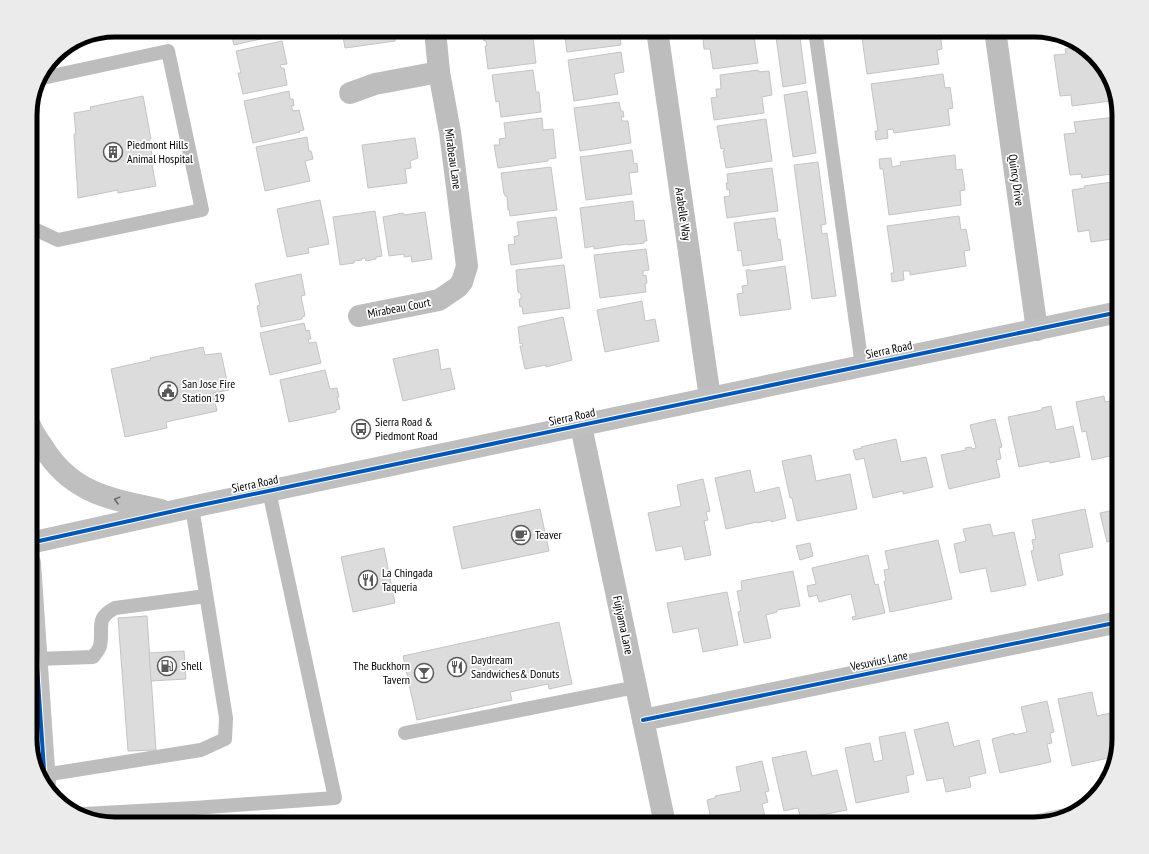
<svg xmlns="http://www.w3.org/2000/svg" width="1149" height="854" font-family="'PT Sans Narrow',sans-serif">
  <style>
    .building { fill: #dcdcdc; stroke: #c4c4c4 }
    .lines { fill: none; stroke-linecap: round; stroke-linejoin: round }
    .lane { stroke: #bdbdbd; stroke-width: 14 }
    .street { stroke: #bdbdbd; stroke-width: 22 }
    .secondary { stroke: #bfbfbf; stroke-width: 22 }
    .cycleway-casing { stroke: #fff; stroke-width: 6 }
    .cycleway { stroke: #0057b8; stroke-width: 4 }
    .oneway { stroke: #696969 }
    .labels { text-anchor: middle; stroke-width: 3.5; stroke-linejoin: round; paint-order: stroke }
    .poi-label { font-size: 12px; fill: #000; stroke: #fff; text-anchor: start }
    .street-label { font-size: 12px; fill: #000; stroke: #fff }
    .rim { fill: none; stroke: #000; stroke-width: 5 }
  </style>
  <rect width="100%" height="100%" fill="#fff"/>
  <g class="building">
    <polygon points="230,30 277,30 278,35 234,45"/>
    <polygon points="342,30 397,30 398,38 395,39 395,41 345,48"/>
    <polygon points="485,30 532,30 536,63 488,69 485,46 487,46 486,41 484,41 483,34 486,34"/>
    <polygon points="564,30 619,30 621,45 567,52"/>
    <polygon points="702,30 753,30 758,63 713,69 710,49 704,49"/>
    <polygon points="775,30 799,30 806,83 783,87"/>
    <polygon points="861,30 940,30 942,49 937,50 939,64 867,74"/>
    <polygon points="282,41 287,64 280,65 281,68 284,68 287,85 243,94 238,73 241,73 236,51"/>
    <polygon points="1084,47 1086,48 1110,78 1116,103 1112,103 1111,101 1072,106 1071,95 1060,96 1054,55 1066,54 1065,49"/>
    <polygon points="621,52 624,72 614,74 618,94 574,101 568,60"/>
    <polygon points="533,70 536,92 539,92 541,112 501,117 499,101 496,102 492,75"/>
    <polygon points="758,70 759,72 769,71 772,95 762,97 764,113 714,120 711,98 717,97 716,89 721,89 720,75"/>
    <polygon points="943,74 945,88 950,87 953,108 948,109 950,125 894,133 893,129 887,130 888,138 876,140 875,131 878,131 871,84"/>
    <polygon points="289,91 290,99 293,99 294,106 291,106 293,111 299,110 304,130 299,131 300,132 253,143 244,101"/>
    <polygon points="807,91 816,153 793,157 784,95"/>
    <polygon points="143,96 151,139 149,139 154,165 152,165 156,186 118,193 118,190 78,198 74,134 76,134 74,113 91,110 90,107"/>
    <polygon points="619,102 621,111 623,111 624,117 621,117 622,121 628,121 631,143 580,151 574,108"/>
    <polygon points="1114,113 1119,113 1119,173 1082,178 1081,174 1070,175 1064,134 1076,133 1074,122 1115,117"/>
    <polygon points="542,118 543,130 553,129 556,158 548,159 548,161 498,168 494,145 500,145 499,139 506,138 504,123"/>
    <polygon points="766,119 772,161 726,168 723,151 724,151 724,148 721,149 717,126"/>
    <polygon points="307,137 309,151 311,151 313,159 305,161 310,181 265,191 256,147"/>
    <polygon points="415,138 418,158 410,161 411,168 405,169 407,183 368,188 362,145"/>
    <polygon points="632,150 634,164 637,163 638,172 629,173 632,194 586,200 580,157"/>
    <polygon points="955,155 956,170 962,169 965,190 960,191 961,205 889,215 883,169 880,169 879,159 891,158 892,167 901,165 900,162"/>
    <polygon points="818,162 826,224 821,225 822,234 827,233 836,296 812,299 794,165"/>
    <polygon points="551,167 557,210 510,216 509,209 508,210 507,196 505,196 505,194 504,194 501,173"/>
    <polygon points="772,168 778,211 727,218 724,197 730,196 729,189 727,190 726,183 728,183 727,174"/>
    <polygon points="1119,181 1119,238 1091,242 1089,230 1078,232 1072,190 1085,188 1084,186"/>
    <polygon points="320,200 329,244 308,248 309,253 287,257 277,209"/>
    <polygon points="633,201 635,221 644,220 647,241 644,241 644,243 628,245 628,244 594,249 594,246 585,248 580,208"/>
    <polygon points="375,211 382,256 376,257 376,259 366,261 365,258 362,258 362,260 354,261 354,263 340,265 333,217"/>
    <polygon points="425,212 432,259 412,262 411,256 404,257 404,254 389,256 383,217 403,213 404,215"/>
    <polygon points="959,216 961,230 966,229 970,250 964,251 966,266 910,275 910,271 903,271 904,280 892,282 891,273 894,273 887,226"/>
    <polygon points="556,217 562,258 511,265 508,245 515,244 514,237 519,235 517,222"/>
    <polygon points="775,218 778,240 780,239 783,260 743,266 741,250 738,251 734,223"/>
    <polygon points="646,249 649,270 643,271 643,276 646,275 647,283 645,284 646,292 600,298 594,255"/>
    <polygon points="564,265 570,308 523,314 522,306 520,307 519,299 521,299 521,294 518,292 516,270"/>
    <polygon points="785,266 791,309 740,316 737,294 743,293 742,286 748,285 746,270 751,270 751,271"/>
    <polygon points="301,274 305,295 301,296 305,316 302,317 302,319 261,327 257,306 260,305 255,284"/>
    <polygon points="642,301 645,321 655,319 659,341 605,352 597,310"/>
    <polygon points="563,317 572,360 546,367 546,365 525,369 520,346 523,346 522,343 520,344 518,327"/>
    <polygon points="304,323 306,331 309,330 311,339 308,339 309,343 316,342 321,363 270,375 260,333"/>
    <polygon points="203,347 205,355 221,353 229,390 213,393 217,411 166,422 167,428 125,437 111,369 151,360 150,358"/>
    <polygon points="438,349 441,370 450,368 455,389 403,401 393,359"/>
    <polygon points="325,370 330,389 337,388 339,397 337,397 340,409 336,410 336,412 289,422 280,380"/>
    <polygon points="1104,396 1105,402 1118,400 1119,454 1092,460 1086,431 1082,432 1076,402"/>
    <polygon points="1051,406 1056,430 1073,426 1080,457 1050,463 1049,461 1019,467 1008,417 1042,410 1042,408"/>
    <polygon points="995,419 1002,447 999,448 1001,459 996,460 1000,477 949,489 941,455 966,450 965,448 971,447 972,449 976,448 970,425"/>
    <polygon points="896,439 901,462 926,457 933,487 903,494 903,491 873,498 864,458 856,460 853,450 862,448 861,447"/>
    <polygon points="811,455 816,481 850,474 857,509 797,521 792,498 790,498 782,461"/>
    <polygon points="750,470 755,493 779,487 786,518 771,522 771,520 757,523 757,522 726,529 715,478"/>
    <polygon points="703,479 710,511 706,512 708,520 704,521 711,555 685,560 682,546 656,551 648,513 681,506 677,485"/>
    <polygon points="540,509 549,551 462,569 453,527"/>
    <polygon points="1085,509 1093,547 1059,554 1063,575 1038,581 1031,551 1034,550 1032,540 1036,539 1032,520"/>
    <polygon points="1119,509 1119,539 1107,542 1100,513"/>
    <polygon points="990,524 993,536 1014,532 1026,585 991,592 986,568 960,573 954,544 966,541 963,529"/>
    <polygon points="938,540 952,599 890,612 884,581 886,581 884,570 889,569 885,551"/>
    <polygon points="810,543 813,556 800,560 796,546"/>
    <polygon points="384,548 395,603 353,612 341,557"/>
    <polygon points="868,555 875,585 878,584 885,613 853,620 852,617 856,616 851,594 819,602 817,595 809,597 807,586 816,584 812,568"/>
    <polygon points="793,571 800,606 777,610 777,612 766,615 771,638 744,643 738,612 741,611 737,591 742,590 741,581"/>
    <polygon points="727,592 738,645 703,652 698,628 673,633 667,603"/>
    <polygon points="147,616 156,750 128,751 118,618"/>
    <polygon points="559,622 572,684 549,689 548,684 510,692 512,700 417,720 403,656"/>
    <polygon points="184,651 186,679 151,681 149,653"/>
    <polygon points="1092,692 1097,716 1119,711 1119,739 1118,742 1110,744 1113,757 1072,766 1058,699"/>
    <polygon points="1047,701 1054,732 1050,733 1052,743 1047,744 1051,762 1000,773 992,739 1014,733 1014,735 1027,732 1021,707"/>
    <polygon points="948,722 954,747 979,740 986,773 969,777 971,787 946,792 943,778 927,781 914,730"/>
    <polygon points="905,732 914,774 906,776 909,792 856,803 845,748 870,743 874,762 883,760 879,737"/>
    <polygon points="806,751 812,776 837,770 847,810 801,819 798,808 784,811 772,758"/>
    <polygon points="762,761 769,791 765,792 768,802 762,804 766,821 753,824 712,824 707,800 715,798 715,796 741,791 736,767"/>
    <polygon points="1067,808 1069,816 1034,824 1009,824 1008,821"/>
  </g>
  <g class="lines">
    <g class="lane">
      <polyline points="815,30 862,366"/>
      <polyline points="30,227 58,240 202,210 168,51 38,79"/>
      <path d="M36,659L93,657C95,654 99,650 100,646C104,628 94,619 115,608L206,596"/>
      <polyline points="405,733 636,687"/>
      <polyline points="44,775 201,750 225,739 226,718 192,507"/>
      <polyline points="84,814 194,808 335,798 269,491"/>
    </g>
    <g class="street">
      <polyline points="657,30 710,398"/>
      <polyline points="995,30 1037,330"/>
      <polyline points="350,93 375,84 439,72"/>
      <polyline points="359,316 439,300 458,287 462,282 467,266 450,132 439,72 435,30"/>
      <polyline points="581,426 665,824"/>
      <polyline points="643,720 1119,622"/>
    </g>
    <g class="secondary">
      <path d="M30,425C33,433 38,440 43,447C72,494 111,499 161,510"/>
      <polyline points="30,543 192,507 1119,312"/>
      <polyline points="30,563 45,784"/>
    </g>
    <defs>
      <g id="cycleway">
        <polyline points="30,543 192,507 1119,312"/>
        <polyline points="30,563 45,784"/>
        <polyline points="643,720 1119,622"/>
      </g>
    </defs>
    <use href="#cycleway" class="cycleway-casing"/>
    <use href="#cycleway" class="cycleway"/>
  </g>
  <defs><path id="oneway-chevron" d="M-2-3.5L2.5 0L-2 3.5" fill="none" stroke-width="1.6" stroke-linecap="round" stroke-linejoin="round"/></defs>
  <use class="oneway" href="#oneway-chevron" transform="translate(117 500) rotate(-165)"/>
  <defs>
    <symbol id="building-ring" viewBox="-11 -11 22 22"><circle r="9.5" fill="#fff" stroke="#595959" stroke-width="1.5"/><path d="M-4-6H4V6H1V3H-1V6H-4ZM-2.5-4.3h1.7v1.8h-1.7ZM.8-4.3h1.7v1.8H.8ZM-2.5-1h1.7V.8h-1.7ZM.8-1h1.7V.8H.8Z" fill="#595959"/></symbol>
    <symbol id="civic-ring" viewBox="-11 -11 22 22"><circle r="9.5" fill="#fff" stroke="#595959" stroke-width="1.5"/><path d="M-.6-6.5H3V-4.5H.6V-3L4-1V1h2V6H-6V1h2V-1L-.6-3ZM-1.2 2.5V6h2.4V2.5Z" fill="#595959"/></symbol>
    <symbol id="bus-ring" viewBox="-11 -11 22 22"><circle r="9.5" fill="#fff" stroke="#595959" stroke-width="1.5"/><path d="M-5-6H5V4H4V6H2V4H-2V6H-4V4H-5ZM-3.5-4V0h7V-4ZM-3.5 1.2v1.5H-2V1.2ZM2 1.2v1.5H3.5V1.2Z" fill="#595959"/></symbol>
    <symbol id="cafe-ring" viewBox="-11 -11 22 22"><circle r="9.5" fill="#fff" stroke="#595959" stroke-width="1.5"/><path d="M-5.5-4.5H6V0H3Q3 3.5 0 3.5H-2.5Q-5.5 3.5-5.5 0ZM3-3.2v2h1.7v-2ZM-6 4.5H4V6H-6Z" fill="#595959"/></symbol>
    <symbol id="restaurant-ring" viewBox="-11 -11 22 22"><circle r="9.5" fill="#fff" stroke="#595959" stroke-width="1.5"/><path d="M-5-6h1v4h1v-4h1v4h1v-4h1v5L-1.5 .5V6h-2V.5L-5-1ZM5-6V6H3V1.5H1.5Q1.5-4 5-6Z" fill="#595959"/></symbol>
    <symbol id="fuel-ring" viewBox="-11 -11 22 22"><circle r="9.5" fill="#fff" stroke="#595959" stroke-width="1.5"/><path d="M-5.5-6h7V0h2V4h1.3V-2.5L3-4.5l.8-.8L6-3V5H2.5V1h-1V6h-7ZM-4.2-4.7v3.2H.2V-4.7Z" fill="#595959"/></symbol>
    <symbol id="bar-ring" viewBox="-11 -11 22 22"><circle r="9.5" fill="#fff" stroke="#595959" stroke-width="1.5"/><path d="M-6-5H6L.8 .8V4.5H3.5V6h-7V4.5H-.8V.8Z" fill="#595959"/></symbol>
  </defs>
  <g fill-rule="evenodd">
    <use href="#building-ring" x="102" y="141" width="22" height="22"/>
    <use href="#civic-ring" x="157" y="380" width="22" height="22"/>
    <use href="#bus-ring" x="350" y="418" width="22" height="22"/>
    <use href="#cafe-ring" x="510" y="524" width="22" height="22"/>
    <use href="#restaurant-ring" x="357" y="569" width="22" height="22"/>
    <use href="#fuel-ring" x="156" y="655" width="22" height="22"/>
    <use href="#restaurant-ring" x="446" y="656" width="22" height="22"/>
    <use href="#bar-ring" x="413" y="662" width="22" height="22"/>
  </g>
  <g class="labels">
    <g class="poi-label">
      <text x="127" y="149">Piedmont Hills<tspan x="127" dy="14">Animal Hospital</tspan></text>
      <text x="182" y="388">San Jose Fire<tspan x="182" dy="14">Station 19</tspan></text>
      <text x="375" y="426">Sierra Road &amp;<tspan x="375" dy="14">Piedmont Road</tspan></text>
      <text x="535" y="539">Teaver</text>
      <text x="382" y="577">La Chingada<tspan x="382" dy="14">Taqueria</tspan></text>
      <text x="471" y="664">Daydream<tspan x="471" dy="14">Sandwiches&amp; Donuts</tspan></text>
      <text x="181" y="670">Shell</text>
      <text x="410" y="670" text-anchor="end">The Buckhorn<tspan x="410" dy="14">Tavern</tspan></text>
    </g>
    <g class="street-label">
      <text transform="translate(453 159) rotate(82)" y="4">Mirabeau Lane</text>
      <text transform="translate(1016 180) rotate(82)" y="4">Quincy Drive</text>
      <text transform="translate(683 214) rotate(82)" y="4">Arabelle Way</text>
      <text transform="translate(399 308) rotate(-11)" y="4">Mirabeau Court</text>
      <text transform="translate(889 350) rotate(-12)" y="4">Sierra Road</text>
      <text transform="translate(572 417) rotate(-12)" y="4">Sierra Road</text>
      <text transform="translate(255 484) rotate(-12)" y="4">Sierra Road</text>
      <text transform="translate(623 625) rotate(78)" y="4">Fujiyama Lane</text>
      <text transform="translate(879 661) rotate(-12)" y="4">Vesuvius Lane</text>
    </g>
  </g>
  <path d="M0 0H1149V854H0ZM115 37H1034A78 78 0 0 1 1112 115V739A78 78 0 0 1 1034 817H115A78 78 0 0 1 37 739V115A78 78 0 0 1 115 37Z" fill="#ebebeb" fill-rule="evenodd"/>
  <path class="rim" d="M115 37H1034A78 78 0 0 1 1112 115V739A78 78 0 0 1 1034 817H115A78 78 0 0 1 37 739V115A78 78 0 0 1 115 37Z"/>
</svg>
